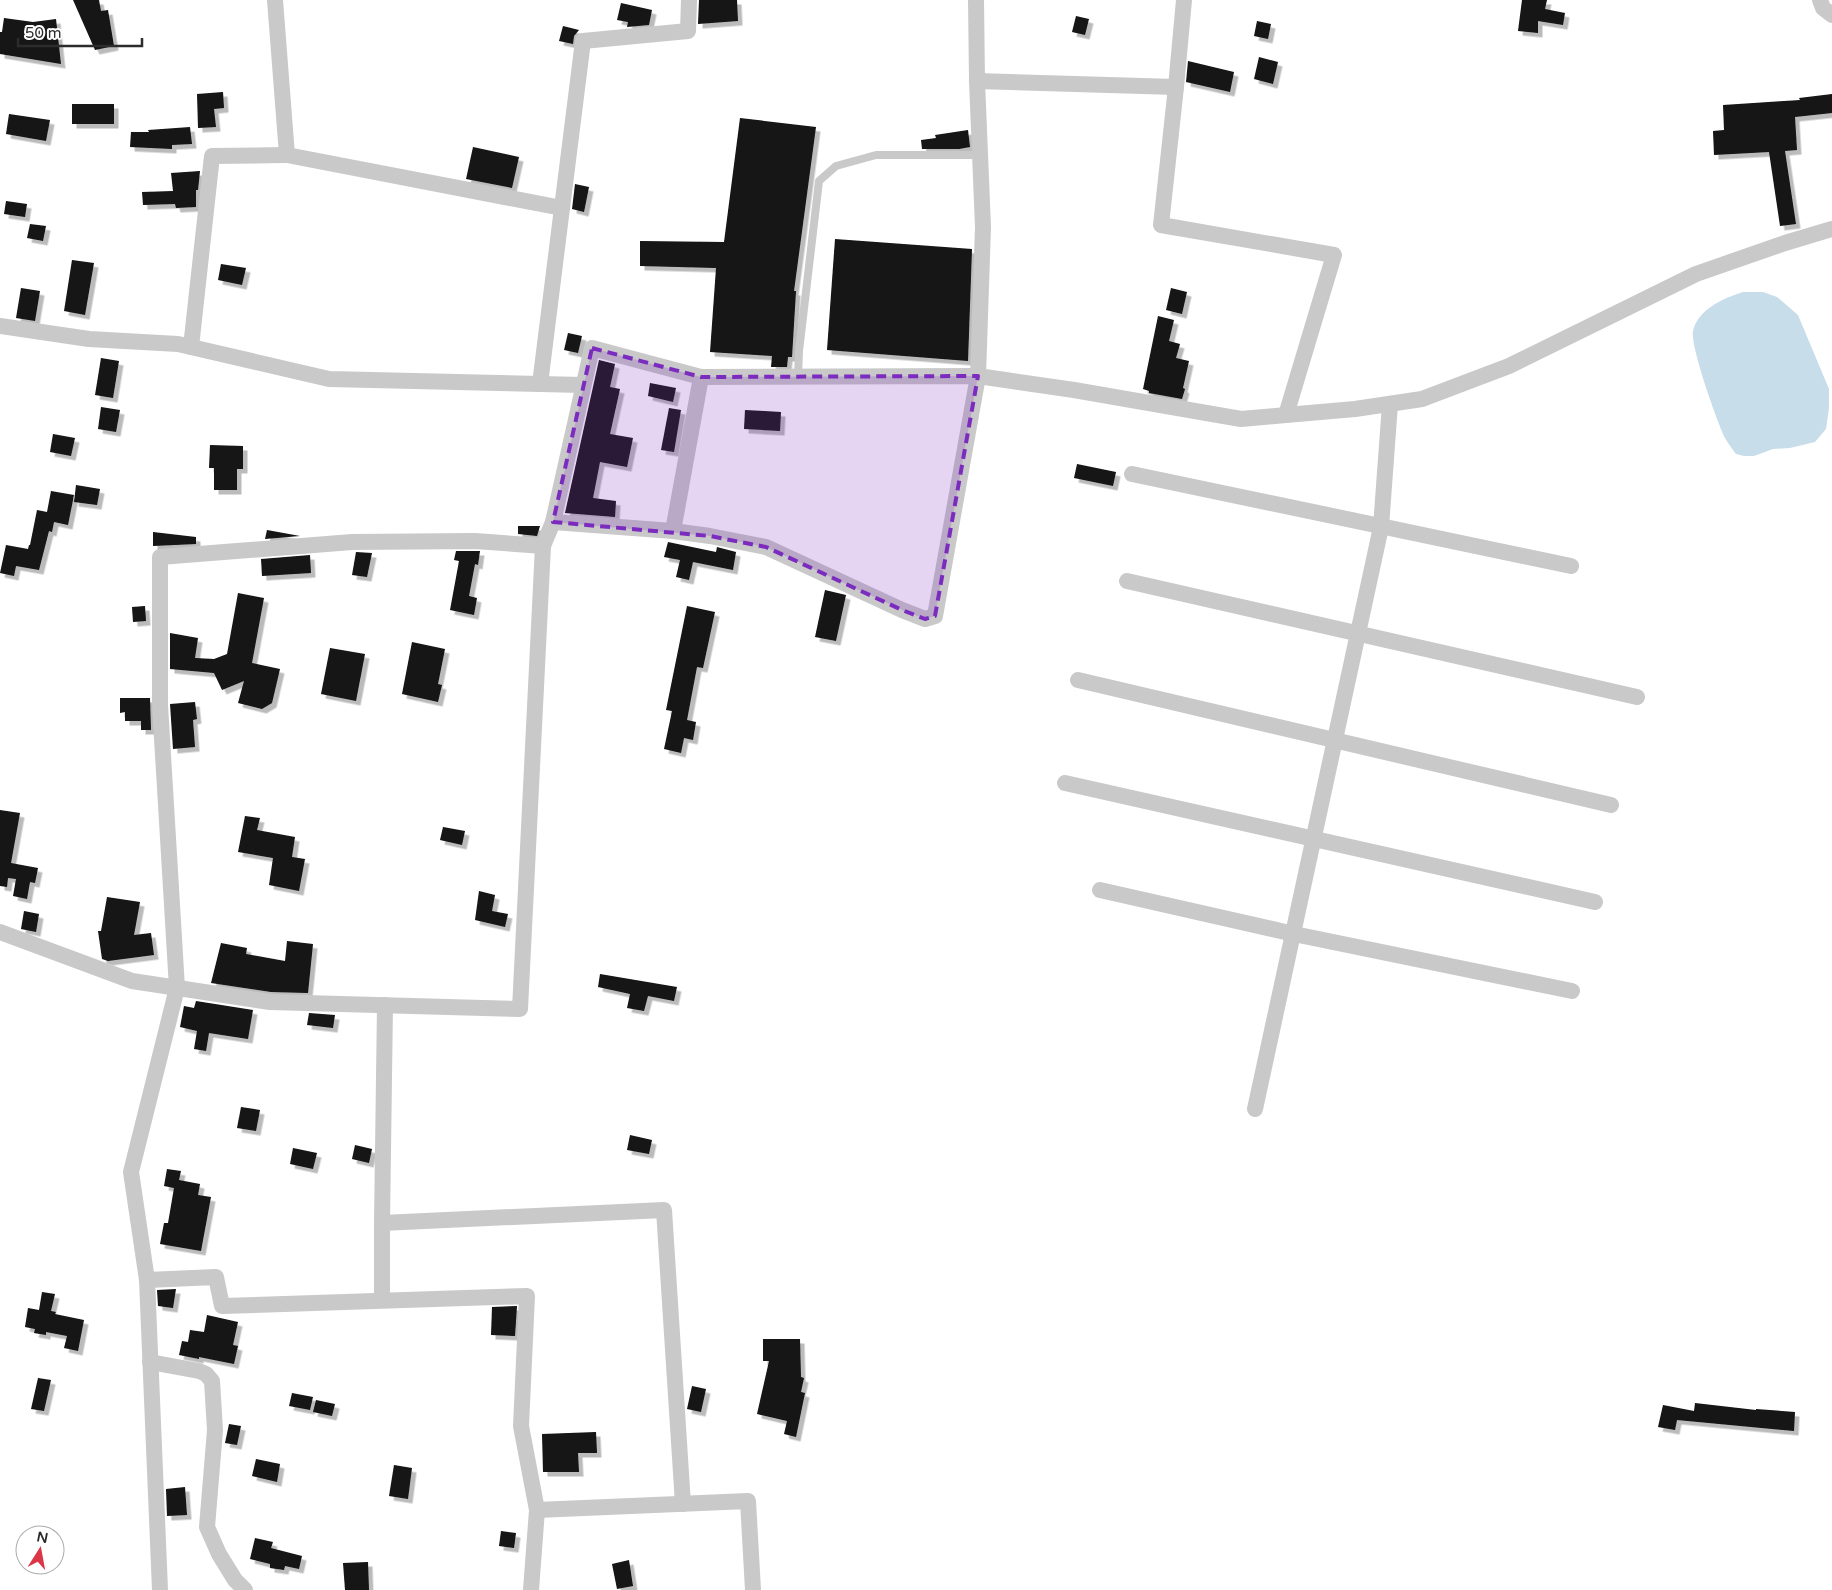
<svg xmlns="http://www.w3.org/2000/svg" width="1832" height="1590" font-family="'Varela Round',sans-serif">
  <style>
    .water { fill: #c7dde9 }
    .building { fill: #131313; filter: url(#shadow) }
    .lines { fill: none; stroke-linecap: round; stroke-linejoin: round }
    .service { stroke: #c9c9c9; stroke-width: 8 }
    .minor { stroke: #c9c9c9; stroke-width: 16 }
    .marked { fill: #7b2cbf; fill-opacity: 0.2; stroke: #7b2cbf; stroke-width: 4; stroke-dasharray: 10 6; stroke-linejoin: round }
  </style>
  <defs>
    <filter id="shadow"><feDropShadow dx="4.5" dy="4.5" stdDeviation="0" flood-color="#0004"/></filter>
  </defs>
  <rect width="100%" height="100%" fill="#fff"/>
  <path class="water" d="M1743,292H1763L1777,297L1798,315L1829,389V408L1826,429L1815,442L1790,448L1773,449L1754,456H1744L1736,454C1732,449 1728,443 1725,438C1717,421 1690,346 1693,331C1698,309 1724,298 1743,292Z"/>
  <g class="building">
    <polygon points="73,0 99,0 101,11 108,10 114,46 95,50"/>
    <polygon points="699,0 737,0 738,21 698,24"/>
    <polygon points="1522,0 1547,0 1545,9 1565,13 1563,25 1538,21 1538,33 1518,31"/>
    <polygon points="621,3 652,10 649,25 627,27 628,22 617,20"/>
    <polygon points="1076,16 1089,19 1085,35 1072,32"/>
    <polygon points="4,18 33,22 56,19 61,64 0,54 0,32 2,32"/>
    <polygon points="1257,21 1271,24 1268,39 1254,36"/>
    <polygon points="563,26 579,30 574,36 573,44 559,41"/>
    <polygon points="1259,57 1278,62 1273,84 1254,79"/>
    <polygon points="1188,61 1234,72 1230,92 1186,82"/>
    <polygon points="223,92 224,108 214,109 216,127 198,128 197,94"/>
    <polygon points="1832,94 1832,113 1795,117 1797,150 1785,151 1796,224 1780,226 1769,152 1714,155 1713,131 1724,130 1723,105 1800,100 1799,98"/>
    <rect x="72" y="104" width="42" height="20"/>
    <polygon points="9,114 50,120 46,141 6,134"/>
    <polygon points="740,118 816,127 794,291 796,291 792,357 788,357 787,367 771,367 772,356 710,352 716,268 640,266 640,241 724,242"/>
    <polygon points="190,127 192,144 172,145 172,149 130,147 131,132 149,132 148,130"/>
    <polygon points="968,130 970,147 959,149 922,149 921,140 936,138 935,135"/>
    <polygon points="473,147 519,157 512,188 466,179"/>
    <polygon points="200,171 198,190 196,190 196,207 176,208 175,204 143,205 142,192 173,191 171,173"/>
    <polygon points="575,184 589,187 584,212 572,209"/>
    <polygon points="6,201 27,204 25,217 4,214"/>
    <polygon points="30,224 46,226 43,241 27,238"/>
    <polygon points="835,239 972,249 968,361 827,350"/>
    <polygon points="72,260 94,263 85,315 64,311"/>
    <polygon points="221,264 246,268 242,285 218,280"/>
    <polygon points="21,288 40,291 35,321 16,318"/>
    <polygon points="1171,288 1187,292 1182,314 1166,310"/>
    <polygon points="1158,316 1174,320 1169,341 1180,344 1176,358 1189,361 1183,388 1185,389 1182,399 1149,393 1149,391 1143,389"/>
    <polygon points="568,333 582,336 578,353 564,350"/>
    <polygon points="101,358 119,361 113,398 95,395"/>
    <polygon points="599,360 615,364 610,387 620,389 610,434 633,438 627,467 600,462 593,498 616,501 615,517 565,513"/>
    <polygon points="650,383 676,388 673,402 648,396"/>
    <polygon points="101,407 120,410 116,432 98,429"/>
    <polygon points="669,408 681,410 674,452 661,450"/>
    <polygon points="745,410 781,412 780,431 744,429"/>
    <polygon points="53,434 75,438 71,456 50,452"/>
    <polygon points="210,445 243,446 243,469 237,469 237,490 214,490 214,468 209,468"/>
    <polygon points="1077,464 1116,472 1113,486 1074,478"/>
    <polygon points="76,485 100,489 97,505 74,502"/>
    <polygon points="51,491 74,495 68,525 54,522 52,532 49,531 39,570 16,566 14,576 0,573 6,545 28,549 29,545 30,545 37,510 47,512"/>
    <polygon points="518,526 540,526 537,536 518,534"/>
    <polygon points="267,530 300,536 265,539"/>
    <polygon points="153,532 196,537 196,544 153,546"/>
    <polygon points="668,542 716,552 717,547 736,552 733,570 693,562 689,580 676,577 680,560 664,557"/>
    <polygon points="456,551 480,551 478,565 475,564 469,596 477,598 474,615 450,610 459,561 454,560"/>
    <polygon points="356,552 372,553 367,577 352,575"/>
    <polygon points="310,555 311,573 262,576 261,559"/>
    <polygon points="825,590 846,595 836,641 815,637"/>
    <polygon points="238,593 264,598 252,663 280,669 272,703 262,709 238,703 244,681 222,690 214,673 170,669 170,633 198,638 195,658 214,659 227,654"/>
    <polygon points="145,606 146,621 133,622 132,607"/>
    <polygon points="687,606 715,612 703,668 697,667 687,720 696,722 693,740 684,738 681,753 664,749 672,711 666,710"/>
    <polygon points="412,642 445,649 438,684 442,685 438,702 402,694"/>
    <polygon points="330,648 365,654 356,701 321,694"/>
    <polygon points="120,698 150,698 151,730 141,730 141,721 125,721 125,712 120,713"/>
    <polygon points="195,702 197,719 193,720 195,747 173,749 170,704"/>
    <polygon points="0,810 20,813 11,863 38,868 35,883 30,882 27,899 13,896 16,879 8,878 7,887 0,886"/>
    <polygon points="245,816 260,818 257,830 295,837 292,857 305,859 299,891 269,885 273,858 238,852"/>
    <polygon points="443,827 465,831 462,845 440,840"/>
    <polygon points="479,891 495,895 492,911 508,914 505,927 475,920"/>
    <polygon points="107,897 140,902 134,935 151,933 154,955 108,961 102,959 98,931 101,931"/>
    <polygon points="24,911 39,914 36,932 21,929"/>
    <polygon points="287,941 313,944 308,993 271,992 211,983 221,943 247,948 246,954 285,961"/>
    <polygon points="600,974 677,987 674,1001 648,996 644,1011 627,1008 630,994 598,987"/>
    <polygon points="196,1001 253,1010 248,1039 209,1033 206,1051 194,1049 197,1031 180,1027 184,1006 194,1008"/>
    <polygon points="309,1013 335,1015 333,1028 307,1025"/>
    <polygon points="241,1107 260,1110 256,1131 237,1128"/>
    <polygon points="630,1135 652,1140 649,1154 627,1150"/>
    <polygon points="355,1145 372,1149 369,1163 352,1159"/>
    <polygon points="293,1148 317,1153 313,1169 290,1164"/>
    <polygon points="167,1169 181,1171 179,1180 200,1184 198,1195 211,1197 201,1251 160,1244 164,1223 168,1223 174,1188 164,1186"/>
    <polygon points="176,1289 173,1308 158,1306 157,1290"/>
    <polygon points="42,1292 55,1294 51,1311 56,1312 55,1314 84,1320 78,1351 64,1348 67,1336 46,1332 46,1335 34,1333 35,1329 25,1327 28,1308 39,1310"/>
    <polygon points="517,1306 515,1336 491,1335 492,1307"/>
    <polygon points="207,1315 238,1322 233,1345 238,1346 234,1364 199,1357 199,1359 179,1355 182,1341 188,1342 190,1330 204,1332"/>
    <polygon points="763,1339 800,1339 801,1377 804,1378 801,1392 805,1393 796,1437 784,1434 787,1421 757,1414 769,1361 763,1361"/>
    <polygon points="38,1378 51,1380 44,1411 31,1409"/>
    <polygon points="692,1386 706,1389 701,1412 687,1409"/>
    <polygon points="292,1393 313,1397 310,1410 289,1406"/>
    <polygon points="316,1400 335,1404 332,1416 313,1412"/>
    <polygon points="1695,1403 1756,1410 1756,1409 1795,1412 1794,1431 1677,1420 1675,1430 1658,1427 1663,1405 1694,1411"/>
    <polygon points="229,1424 241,1426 237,1445 225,1443"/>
    <polygon points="596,1432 597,1453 578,1453 579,1472 543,1472 542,1434"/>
    <polygon points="256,1459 280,1464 277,1482 252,1476"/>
    <polygon points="394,1465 412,1468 408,1499 389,1496"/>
    <polygon points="185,1487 187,1515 167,1516 166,1489"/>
    <polygon points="501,1531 516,1533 514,1548 499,1546"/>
    <polygon points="255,1538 273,1542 271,1548 302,1556 299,1569 285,1566 284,1570 270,1568 270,1564 250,1559"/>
    <polygon points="629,1560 633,1586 617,1589 612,1564"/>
    <polygon points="368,1562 369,1590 345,1590 343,1563"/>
  </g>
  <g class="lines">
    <polyline class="service" points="798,376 799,351 819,181 836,166 876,155 980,155"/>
    <g class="minor">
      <polyline points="275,0 287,155 562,208 583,41 688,31 689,0"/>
      <polyline points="976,0 977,81 1176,87 1161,225 1334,255 1286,415 1355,409 1422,399 1509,366 1696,274 1785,243 1832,229"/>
      <polyline points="1820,0 1823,8 1832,15"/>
      <polyline points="977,81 983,227 978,376 1074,390 1241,419 1286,415"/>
      <polyline points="1176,87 1184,0"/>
      <polyline points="0,326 89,339 178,344 329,379 583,385"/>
      <polyline points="191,347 212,156 287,155"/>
      <polyline points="540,384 562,208"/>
      <polyline points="1132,474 1571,566"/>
      <polyline points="553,522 592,348 701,377"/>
      <polyline points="1127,581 1637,697"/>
      <polyline points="1078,680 1611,805"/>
      <polyline points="1065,783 1595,902"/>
      <polyline points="1100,890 1294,934 1572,991"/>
      <polyline points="0,932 132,981 270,1002 520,1009 543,546"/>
      <polyline points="1255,1109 1381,527 1390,404"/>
      <polyline points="382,1223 385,1005"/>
      <polyline points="147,1280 160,1590"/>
      <polyline points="382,1300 382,1223 664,1210 683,1504"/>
      <polyline points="150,1362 199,1371 206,1374 212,1381 215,1430 207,1527 219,1554 235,1580 245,1590"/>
      <polyline points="537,1510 748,1501 753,1590"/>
      <polyline points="531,1590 537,1510 521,1426 527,1296 222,1306 216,1277 147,1280 131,1172 177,988 160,705 160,557 352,542 475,541 543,546 553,522 673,531 710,536 766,547 902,610 925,619 935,616 978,376 701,377 673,531"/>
    </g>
  </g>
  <path class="marked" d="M592,348L701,377L978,376L935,616L925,619L902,610L766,547L710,536L553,522Z"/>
  <g transform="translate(40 1550) rotate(11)"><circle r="24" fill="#ffffff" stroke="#ababab"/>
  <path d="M0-4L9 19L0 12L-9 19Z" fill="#db3647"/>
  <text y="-8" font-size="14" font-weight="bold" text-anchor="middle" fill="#2c2c2c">N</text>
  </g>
  <path d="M18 38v8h124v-8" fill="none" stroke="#2c2c2c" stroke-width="2.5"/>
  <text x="25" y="38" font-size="15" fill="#2c2c2c" stroke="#ffffff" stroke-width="4" paint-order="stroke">50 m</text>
</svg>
